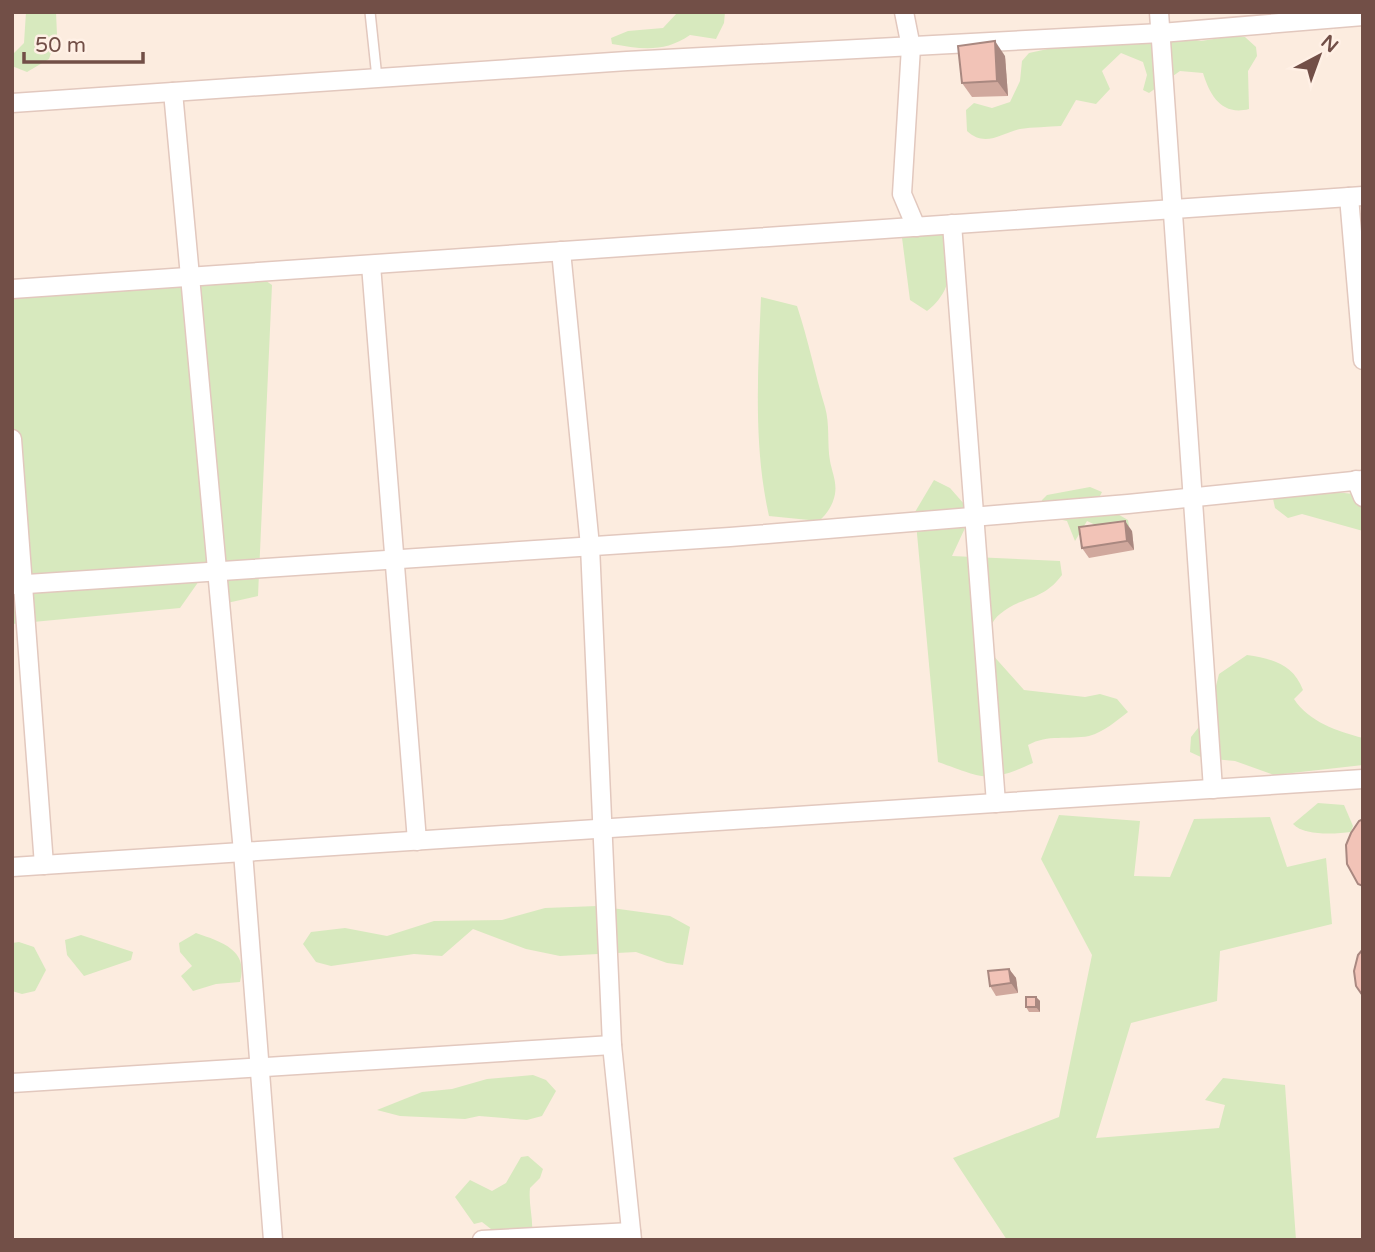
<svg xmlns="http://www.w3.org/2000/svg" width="1375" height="1252" font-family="'Varela Round',sans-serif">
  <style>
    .green { fill: #d7e9be }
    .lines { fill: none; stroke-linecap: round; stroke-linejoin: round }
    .service-casing { stroke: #e2c8be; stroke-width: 12 }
    .minor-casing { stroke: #e2c8be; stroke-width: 21 }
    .service { stroke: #fff; stroke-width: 9 }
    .minor { stroke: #fff; stroke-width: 18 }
    .wall { fill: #d0a89d }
    .shaded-wall { fill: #a98880 }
    .building { fill: #f2c3b7; stroke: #a98880; stroke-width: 2 }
  </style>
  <rect width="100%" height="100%" fill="#fcecdf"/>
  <g class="green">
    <polygon points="26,12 56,12 57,35 49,59 27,72 12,66 14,53 24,43"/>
    <path d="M678,12H725L724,23L716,39L690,35C664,53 641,49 612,44L611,38L628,31L663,28Z"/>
    <path d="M1233,36L1245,37L1256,47L1257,56L1248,71L1249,109C1222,116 1210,96 1203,73L1180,71L1149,93L1143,90L1147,75L1143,62L1121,53L1102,71L1110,89L1096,104L1076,100L1061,126C1048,127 1033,127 1020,129C1002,133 985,148 967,131L966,110L974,103L992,108L1010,102L1020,81L1022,61L1029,53L1057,47L1179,37L1201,41Z"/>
    <path d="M947,219C952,253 958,287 927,311L910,300L900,222Z"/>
    <polygon points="243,265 272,285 258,596 227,603 216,583 199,581 180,608 12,624 12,296"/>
    <path d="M761,297L797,306C808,339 815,374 825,407C830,424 827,444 830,461C832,472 837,482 835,494C833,505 827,514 819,521L769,516C753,445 758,369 761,297Z"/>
    <path d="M934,480L950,488L972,513L952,556L1060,561L1062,575C1042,602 1023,595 1000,614C992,620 987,634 982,643L1024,690L1085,697L1100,694L1117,699L1128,712C1116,721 1104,732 1089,736C1068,740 1048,734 1028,745L1033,763C987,784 984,778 938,762L915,512Z"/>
    <polygon points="1090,487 1102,492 1100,496 1107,508 1128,520 1129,526 1102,528 1087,521 1075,541 1067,521 1040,515 1042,500 1047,495"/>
    <polygon points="1307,489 1363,495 1363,531 1302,514 1288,518 1275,508 1272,494"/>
    <path d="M1247,655C1273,659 1293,664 1303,690L1294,699C1309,722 1337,731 1363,738V765L1274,775L1235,761L1203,758L1190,752L1191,737L1209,714L1219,674Z"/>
    <path d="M1318,803L1344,805L1353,826L1351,832C1335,834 1304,836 1293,824Z"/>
    <polygon points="1059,815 1140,821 1134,876 1170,877 1194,819 1270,817 1287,867 1326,858 1332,924 1220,951 1217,1001 1131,1023 1096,1138 1219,1128 1225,1105 1205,1100 1223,1078 1285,1085 1296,1240 1007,1240 953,1158 1059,1117 1092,955 1041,859"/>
    <polygon points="597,906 670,916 690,927 683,965 667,963 636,952 560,956 526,949 473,929 442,956 414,954 331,966 316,962 303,944 311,932 345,928 387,936 434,921 502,920 545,908"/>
    <path d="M196,933C222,942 249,950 240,982L216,984L193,991L181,976L192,966L180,952L179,943Z"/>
    <polygon points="81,935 133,952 131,960 84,976 67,955 65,940"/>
    <polygon points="19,942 34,947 46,970 35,991 22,994 12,991 12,943"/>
    <polygon points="533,1075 546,1080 556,1091 542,1116 527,1120 479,1116 465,1119 400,1116 377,1110 422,1092 452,1089 487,1079"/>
    <path d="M528,1156L543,1169L540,1178L530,1188C528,1206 535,1222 531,1240H505L482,1222L474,1224L455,1197L470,1180L492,1191L506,1183L521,1157Z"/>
  </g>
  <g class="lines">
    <defs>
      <polyline id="service" points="370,12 377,78"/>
      <g id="minor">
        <polyline points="904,12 911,47 902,194 916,227"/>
        <polyline points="1159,12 1213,789"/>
        <polyline points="173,92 243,852 273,1240"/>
        <polyline points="12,103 627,61 1161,33 1363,16"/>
        <polyline points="1349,197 1363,360"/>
        <polyline points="952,224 996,803"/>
        <polyline points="561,251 590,546 612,1045 632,1240"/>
        <polyline points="371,265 417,841"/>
        <polyline points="12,289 1363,196"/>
        <polyline points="12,439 44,865"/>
        <polyline points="1356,480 1363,497"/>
        <polyline points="12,585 730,537 1128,504 1363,480"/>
        <polyline points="12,867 1363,779"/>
        <polyline points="12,1083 612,1045"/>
        <polyline points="482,1240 631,1232"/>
      </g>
    </defs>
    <use href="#service" class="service-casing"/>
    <use href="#minor" class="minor-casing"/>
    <use href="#service" class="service"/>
    <use href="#minor" class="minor"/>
  </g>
  <g class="wall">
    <polygon points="1005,56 1008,96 972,97 962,83"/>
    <polygon points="1132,531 1134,550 1089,558 1082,548"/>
    <polygon points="1009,969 1016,978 1018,993 996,996 990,986"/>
    <polygon points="1036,997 1040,1001 1040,1012 1029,1012 1026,1007"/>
  </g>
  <g class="shaded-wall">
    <polygon points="995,41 1005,56 1008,96 997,81"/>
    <polygon points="1125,521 1132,531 1134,550 1127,541"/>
    <polygon points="1009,969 1016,978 1018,993 1011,983"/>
    <polygon points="1036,997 1040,1001 1040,1012 1036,1007"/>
  </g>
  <g class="building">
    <polygon points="995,41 997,81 962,83 958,46"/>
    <polygon points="1125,521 1127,541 1082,548 1079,527"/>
    <polygon points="1363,819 1363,886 1358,884 1347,864 1346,845 1351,833 1359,821"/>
    <polygon points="1363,949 1363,996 1356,986 1354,971 1358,955"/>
    <polygon points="1009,969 1011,983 990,986 988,971"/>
    <rect x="1026" y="997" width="10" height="10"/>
  </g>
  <rect width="1375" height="1252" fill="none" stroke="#724f47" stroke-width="28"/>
  <g transform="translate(1319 56) rotate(41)" stroke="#fff0e5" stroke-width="5" paint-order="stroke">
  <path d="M0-5L12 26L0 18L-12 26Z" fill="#724f47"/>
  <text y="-10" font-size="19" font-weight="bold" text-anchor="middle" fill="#724f47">N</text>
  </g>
  <path d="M24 52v10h119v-10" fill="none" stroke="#724f47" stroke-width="3.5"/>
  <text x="35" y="52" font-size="21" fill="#724f47" stroke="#fff0e5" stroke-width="5" paint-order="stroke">50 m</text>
</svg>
